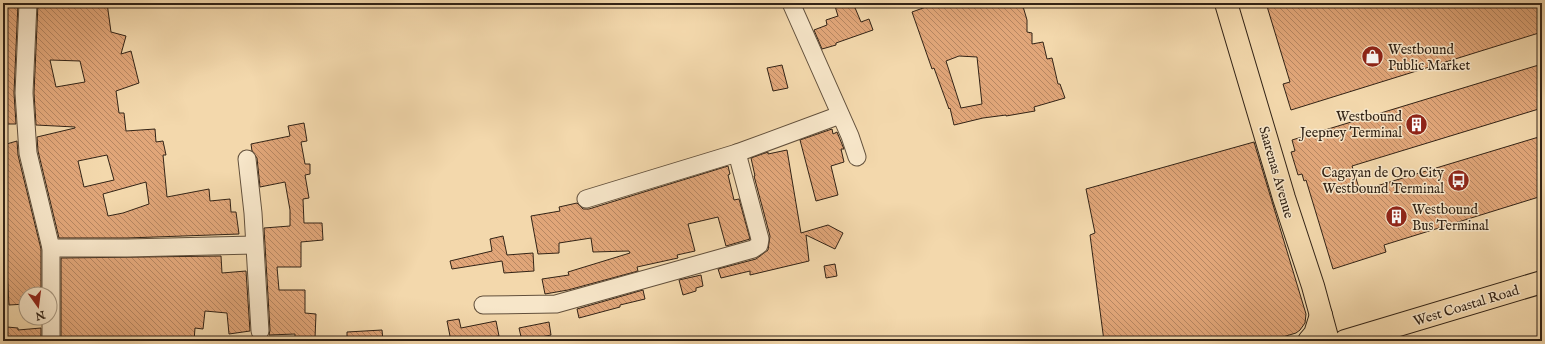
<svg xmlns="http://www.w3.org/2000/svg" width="1545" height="344" font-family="'IM FELL English',serif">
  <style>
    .building { fill: url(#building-back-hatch); stroke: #322316; fill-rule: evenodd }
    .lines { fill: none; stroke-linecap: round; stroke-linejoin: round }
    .minor-casing { stroke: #62503c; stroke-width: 19 }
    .major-casing { stroke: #322316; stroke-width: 24 }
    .minor { stroke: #f7e6c9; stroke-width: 17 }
    .major { stroke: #f3d8ac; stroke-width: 22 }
    .labels { text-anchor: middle; stroke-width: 3; stroke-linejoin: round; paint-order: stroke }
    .poi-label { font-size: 14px; fill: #322316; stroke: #f7e6c9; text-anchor: start }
    .street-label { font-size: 14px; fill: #322316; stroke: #f7e6c9 }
  </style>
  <defs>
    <pattern id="building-back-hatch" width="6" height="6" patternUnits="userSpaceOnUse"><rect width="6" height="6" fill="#e1a679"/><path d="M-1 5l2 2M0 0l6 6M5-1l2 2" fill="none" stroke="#b78762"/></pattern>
  </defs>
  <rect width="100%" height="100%" fill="#f3d8ac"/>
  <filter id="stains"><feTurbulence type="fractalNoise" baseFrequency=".005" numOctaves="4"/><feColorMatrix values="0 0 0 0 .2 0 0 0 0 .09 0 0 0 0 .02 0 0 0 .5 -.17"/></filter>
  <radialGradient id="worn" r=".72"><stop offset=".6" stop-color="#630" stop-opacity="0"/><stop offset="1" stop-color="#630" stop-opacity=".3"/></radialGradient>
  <g class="building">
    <polygon points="10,3 18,3 14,93 16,124 5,124 6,100 3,101 3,6 10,5"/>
    <path d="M38,3H107L111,32L126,36L121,54L131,51L139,83L116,91L119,113H124L126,131L155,129L156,142L163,141L166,155H163L167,197L209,189L210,201L230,199L231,212H236L239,234L127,238H59L38,151L37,137L75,128V127L36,125L34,93ZM50,60L80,61L85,82L56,87ZM107,155L114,180L84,187L78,161ZM146,182L149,204L123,213L108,216L103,194Z"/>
    <polygon points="834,3 853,3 861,22 869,19 873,30 836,43 836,45 822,49 814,30 827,25 826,20 838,16"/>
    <path d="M937,3H995L996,7L1008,3H1022L1027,20V32L1032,33V44L1043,42L1047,59L1052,58L1058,84H1060L1065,98L1034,107L1035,111L1006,116V115L983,118L954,125L950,108L949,109L934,68L932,69L912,12ZM959,56L977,57L982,104L961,108L946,61Z"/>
    <polygon points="1266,3 1542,3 1542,32 1291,110 1283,84 1290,82"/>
    <polygon points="1542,64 1542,108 1352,166 1360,191 1542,136 1542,196 1384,245 1386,252 1333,269 1306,180 1304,181 1302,174 1298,175 1291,152 1295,151 1292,140"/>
    <polygon points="782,65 788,88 773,91 767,68"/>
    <polygon points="304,123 307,141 301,142 305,164 310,164 310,174 305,175 309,198 303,199 304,223 322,223 323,240 301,242 301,267 277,267 279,290 305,290 305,313 316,314 315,338 295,337 295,334 269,335 270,330 264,228 290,226 290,210 285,182 260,187 257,158 252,151 251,144 290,136 288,126"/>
    <polygon points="832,129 833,134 837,132 844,149 841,149 844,162 831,166 838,195 816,201 800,140"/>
    <polygon points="17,141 18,155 41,249 41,294 26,294 26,304 9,305 6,254 3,255 3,170 6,170 3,156 3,145"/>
    <polygon points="1254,142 1306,314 1305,323 1300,330 1296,333 1269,341 1104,341 1090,235 1095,233 1086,189"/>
    <polygon points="787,150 801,233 828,225 843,233 835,249 806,235 809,261 750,275 750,271 721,278 718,269 756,259 768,250 770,236 754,176 755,176 751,158 768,152 768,154"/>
    <polygon points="728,166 730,174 728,175 734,200 739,199 750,239 726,246 718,217 688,224 695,251 677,255 678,258 637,267 638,271 568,290 545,294 542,279 569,275 568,272 630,253 629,251 593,252 591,238 559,243 559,253 538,254 531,216 560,211 559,207 577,203 583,209 589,209"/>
    <polygon points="503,236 507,255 533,253 534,271 504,273 502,261 452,269 450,261 492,251 490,239"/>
    <polygon points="221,256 222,273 246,271 250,331 229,334 227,313 205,311 203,329 195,328 194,341 149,341 149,339 134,341 61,341 61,258"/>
    <polygon points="835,264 837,276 826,278 824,266"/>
    <polygon points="701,275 703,286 696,288 696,291 683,295 679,280"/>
    <polygon points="643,290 645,299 620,305 620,307 579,318 577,309"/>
    <polygon points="459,319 461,328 496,321 499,336 468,341 451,341 447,321"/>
    <polygon points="549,322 551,335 522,341 519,328"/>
    <polygon points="7,327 18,328 18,330 41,328 41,341 3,339 3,332 7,331"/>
    <polygon points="382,330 383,341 347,341 347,332"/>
  </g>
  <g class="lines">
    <defs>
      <g id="minor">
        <polyline points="28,3 24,93 28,153 51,248 51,341"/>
        <polyline points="791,3 850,136 857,157"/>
        <polyline points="247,159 253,213 260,331"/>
        <polyline points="586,199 737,153 840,115"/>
        <polyline points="51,248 127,248 254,245"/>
        <polyline points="483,305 556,304 753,249 759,245 760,239 737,153"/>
      </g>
      <g id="major">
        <polyline points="1226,3 1284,198 1313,286 1328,341"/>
        <polyline points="1309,341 1315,334 1321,315"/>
        <polyline points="1345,341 1542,282"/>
      </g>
    </defs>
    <use href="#minor" class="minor-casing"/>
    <use href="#major" class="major-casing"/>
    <use href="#minor" class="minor"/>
    <use href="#major" class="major"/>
  </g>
  <defs>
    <symbol id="shop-disc" viewBox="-11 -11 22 22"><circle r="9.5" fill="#8f2418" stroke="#f7e6c9"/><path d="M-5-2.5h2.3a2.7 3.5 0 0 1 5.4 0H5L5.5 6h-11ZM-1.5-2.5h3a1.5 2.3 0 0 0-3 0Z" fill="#fff"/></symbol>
    <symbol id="building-disc" viewBox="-11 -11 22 22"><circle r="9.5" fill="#8f2418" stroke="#f7e6c9"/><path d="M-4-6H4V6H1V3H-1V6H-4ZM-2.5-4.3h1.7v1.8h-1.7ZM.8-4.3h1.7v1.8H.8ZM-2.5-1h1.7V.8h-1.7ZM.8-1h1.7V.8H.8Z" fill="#fff"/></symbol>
    <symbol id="bus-disc" viewBox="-11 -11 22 22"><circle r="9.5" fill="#8f2418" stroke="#f7e6c9"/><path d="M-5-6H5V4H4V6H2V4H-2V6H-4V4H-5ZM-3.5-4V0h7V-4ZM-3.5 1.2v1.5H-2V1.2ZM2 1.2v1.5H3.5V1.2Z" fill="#fff"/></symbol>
  </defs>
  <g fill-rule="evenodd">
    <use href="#shop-disc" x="1360" y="44" width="25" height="25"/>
    <use href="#building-disc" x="1404" y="112" width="25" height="25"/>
    <use href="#bus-disc" x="1446" y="168" width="25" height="25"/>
    <use href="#building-disc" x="1384" y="204" width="25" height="25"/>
  </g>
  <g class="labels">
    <g class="poi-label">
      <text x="1388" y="54">Westbound<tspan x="1388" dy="16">Public Market</tspan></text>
      <text x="1402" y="121" text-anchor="end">Westbound<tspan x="1402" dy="16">Jeepney Terminal</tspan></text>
      <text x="1444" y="177" text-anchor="end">Cagayan de Oro City<tspan x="1444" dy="16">Westbound Terminal</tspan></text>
      <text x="1412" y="214">Westbound<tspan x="1412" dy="16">Bus Terminal</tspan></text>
    </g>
    <g class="street-label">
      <text transform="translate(1277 172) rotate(74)" y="5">Saarenas Avenue</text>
      <text transform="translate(1466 305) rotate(-17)" y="5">West Coastal Road</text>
    </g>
  </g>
  <rect width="1545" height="344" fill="none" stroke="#f3d8ac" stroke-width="16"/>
  <rect x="4" y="4" width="1537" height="336" fill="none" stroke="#322316" stroke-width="2"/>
  <rect x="8" y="8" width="1529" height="328" fill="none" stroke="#322316"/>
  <g transform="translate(38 306) rotate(166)"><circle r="19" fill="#f7e6c9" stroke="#a89881"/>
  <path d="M0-3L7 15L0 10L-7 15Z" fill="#8f2418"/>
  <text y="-6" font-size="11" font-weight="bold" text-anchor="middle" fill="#322316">N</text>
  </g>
  <rect width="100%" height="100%" filter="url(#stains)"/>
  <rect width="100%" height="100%" fill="url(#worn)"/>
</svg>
